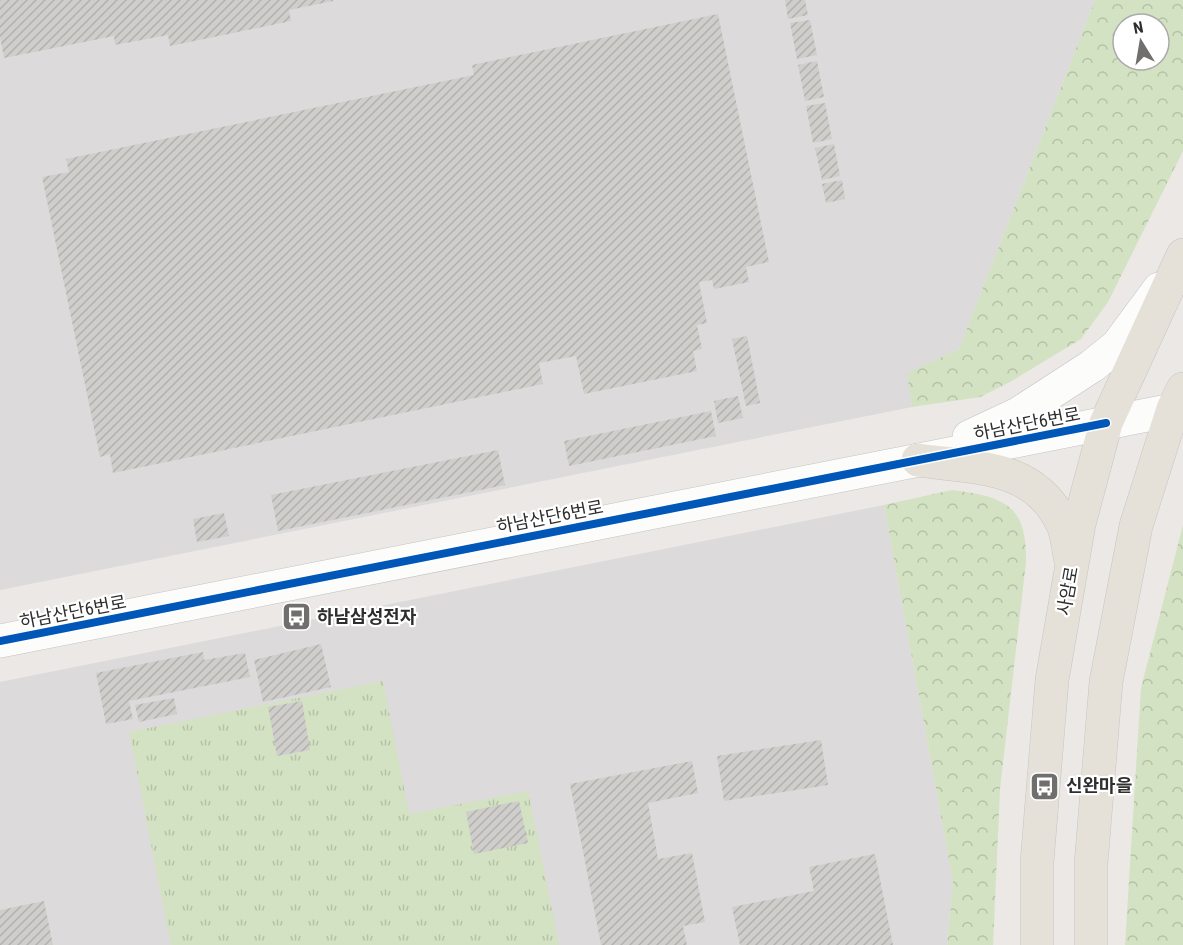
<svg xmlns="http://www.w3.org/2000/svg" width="1183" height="945" font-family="'Roboto Condensed','Noto Sans KR',sans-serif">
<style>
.industrial{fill:#dcdadb}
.grass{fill:url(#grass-tufts)}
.forest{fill:url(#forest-crowns);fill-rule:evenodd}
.building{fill:url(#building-hatch)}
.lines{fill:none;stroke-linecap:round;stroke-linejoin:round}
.secondary-casing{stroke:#c4c3c3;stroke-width:34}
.primary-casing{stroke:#c6c5c4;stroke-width:34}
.secondary{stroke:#fcfcfb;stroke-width:33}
.primary{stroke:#e6e1d8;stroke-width:33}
.cycleway-casing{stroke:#fff;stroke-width:11}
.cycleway{stroke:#0057b8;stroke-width:8}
.labels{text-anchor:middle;stroke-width:4.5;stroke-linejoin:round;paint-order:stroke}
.street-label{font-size:18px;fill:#2e2e2e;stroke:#fff}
.poi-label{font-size:18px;font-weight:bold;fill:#2e2e2e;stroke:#fff;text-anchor:start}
</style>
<defs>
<pattern id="grass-tufts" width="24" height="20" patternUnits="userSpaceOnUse" patternTransform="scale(1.5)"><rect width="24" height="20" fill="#d2e2c2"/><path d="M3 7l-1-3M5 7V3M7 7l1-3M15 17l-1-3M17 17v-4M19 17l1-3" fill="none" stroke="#b5c2a7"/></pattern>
<pattern id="forest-crowns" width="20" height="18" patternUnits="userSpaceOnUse" patternTransform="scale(1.5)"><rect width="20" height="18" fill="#d2e2c2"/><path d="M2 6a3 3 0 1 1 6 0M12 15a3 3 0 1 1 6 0" fill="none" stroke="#b5c2a7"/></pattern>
<pattern id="building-hatch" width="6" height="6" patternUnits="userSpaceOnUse" patternTransform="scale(1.5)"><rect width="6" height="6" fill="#d0cecb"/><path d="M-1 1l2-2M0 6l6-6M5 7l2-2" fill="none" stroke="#b3b1af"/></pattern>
</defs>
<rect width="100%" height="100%" fill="#ebe8e5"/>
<path class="industrial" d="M0 0H1095L959 349 908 373 912 407 0 590Z
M884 505 953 882 947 945H0V682Z"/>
<path class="grass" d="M383 681 409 814 528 791 559 945H171L129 732Z"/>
<path class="forest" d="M1095 0H1183V151L1108 302 1081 339 1010 382 980 397 912 407 907 373 959 349ZM1123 24H1159V60H1123Z
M952 490C1004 497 1027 504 1026 562L1000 789 993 945H947L953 882 884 505Z
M1183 525V945H1125L1141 688Z"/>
<path class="building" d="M0 0H333V1L289 10 291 21 170 46 168 35 115 45 114 36 4 58 0 37Z
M785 0H805L808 15 788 19Z
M718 14 769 262 746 267 749 282 714 289 712 280 699 282 707 323 697 325 702 349 693 351 697 371 584 394 576 356 539 363 543 384 113 473 110 454 100 457 42 177 69 172 66 159 474 75 472 65Z
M810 20 817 55 797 59 790 23Z
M817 61 824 97 805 101 798 65Z
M825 103 832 139 813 143 806 106Z
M834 144 840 176 822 180 815 148Z
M842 180 845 199 826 203 822 184Z
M747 336 760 403 746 406 732 339Z
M738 396 743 418 718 423 714 401Z
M711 411 716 436 569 466 564 441Z
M498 450 505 485 278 531 271 495Z
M224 513 229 536 197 542 193 519Z
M321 644 331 687 263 702 254 660Z
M203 652 204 660 245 653 250 677 129 701 133 719 106 724 96 673Z
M174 698 177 714 139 722 135 705Z
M302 701 310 750 277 756 268 707Z
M821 740 828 785 724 801 717 756Z
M692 761 698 793 648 803 658 859 692 853 705 922 683 926 687 945H601L570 784Z
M519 801 528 843 474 854 466 812Z
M875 854 893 945H740L732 907 814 891 809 867Z
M44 901 53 945H0V910Z"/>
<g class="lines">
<defs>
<path id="secondary" d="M969 437 1018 414 1092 366 1117 346 1159 289
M0 641 1183 408"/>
<path id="primary" d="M918 460C973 468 1033 464 1061 521 1067 531 1068 546 1070 557
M1037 945V862L1052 680 1079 524 1106 423 1183 255
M1091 945V864L1106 682 1136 526 1173 409 1183 389"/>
</defs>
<use href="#secondary" class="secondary-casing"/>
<use href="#primary" class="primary-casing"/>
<use href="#secondary" class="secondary"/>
<use href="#primary" class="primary"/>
<defs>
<path id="cycleway" d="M0 641 1106 423"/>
</defs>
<use href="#cycleway" class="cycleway-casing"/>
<use href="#cycleway" class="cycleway"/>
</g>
<defs>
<symbol id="bus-square" viewBox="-11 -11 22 22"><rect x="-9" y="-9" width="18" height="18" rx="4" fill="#706f6e" stroke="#fff"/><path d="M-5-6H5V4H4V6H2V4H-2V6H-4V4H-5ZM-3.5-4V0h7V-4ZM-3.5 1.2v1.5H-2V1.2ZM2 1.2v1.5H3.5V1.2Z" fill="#fff"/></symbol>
</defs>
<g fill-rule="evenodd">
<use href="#bus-square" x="280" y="600" width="33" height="33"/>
<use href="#bus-square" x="1028" y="770" width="33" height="33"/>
</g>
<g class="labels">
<g class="street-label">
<text transform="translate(1027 424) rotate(-11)" y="6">하남산단6번로</text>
<text transform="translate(550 517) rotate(-11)" y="6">하남산단6번로</text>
<text transform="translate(1068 591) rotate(-80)" y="6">사암로</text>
<text transform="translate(73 612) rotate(-11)" y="6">하남산단6번로</text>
</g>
<g class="poi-label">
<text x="317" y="623">하남삼성전자</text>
<text x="1066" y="792">신완마을</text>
</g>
</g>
<g transform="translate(1141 42) rotate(349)"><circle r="28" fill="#ffffff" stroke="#ababab" stroke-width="1.5"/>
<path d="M0-4.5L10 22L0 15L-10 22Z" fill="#706f6e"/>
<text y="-9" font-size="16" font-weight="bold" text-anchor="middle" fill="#2e2e2e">N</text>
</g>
</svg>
